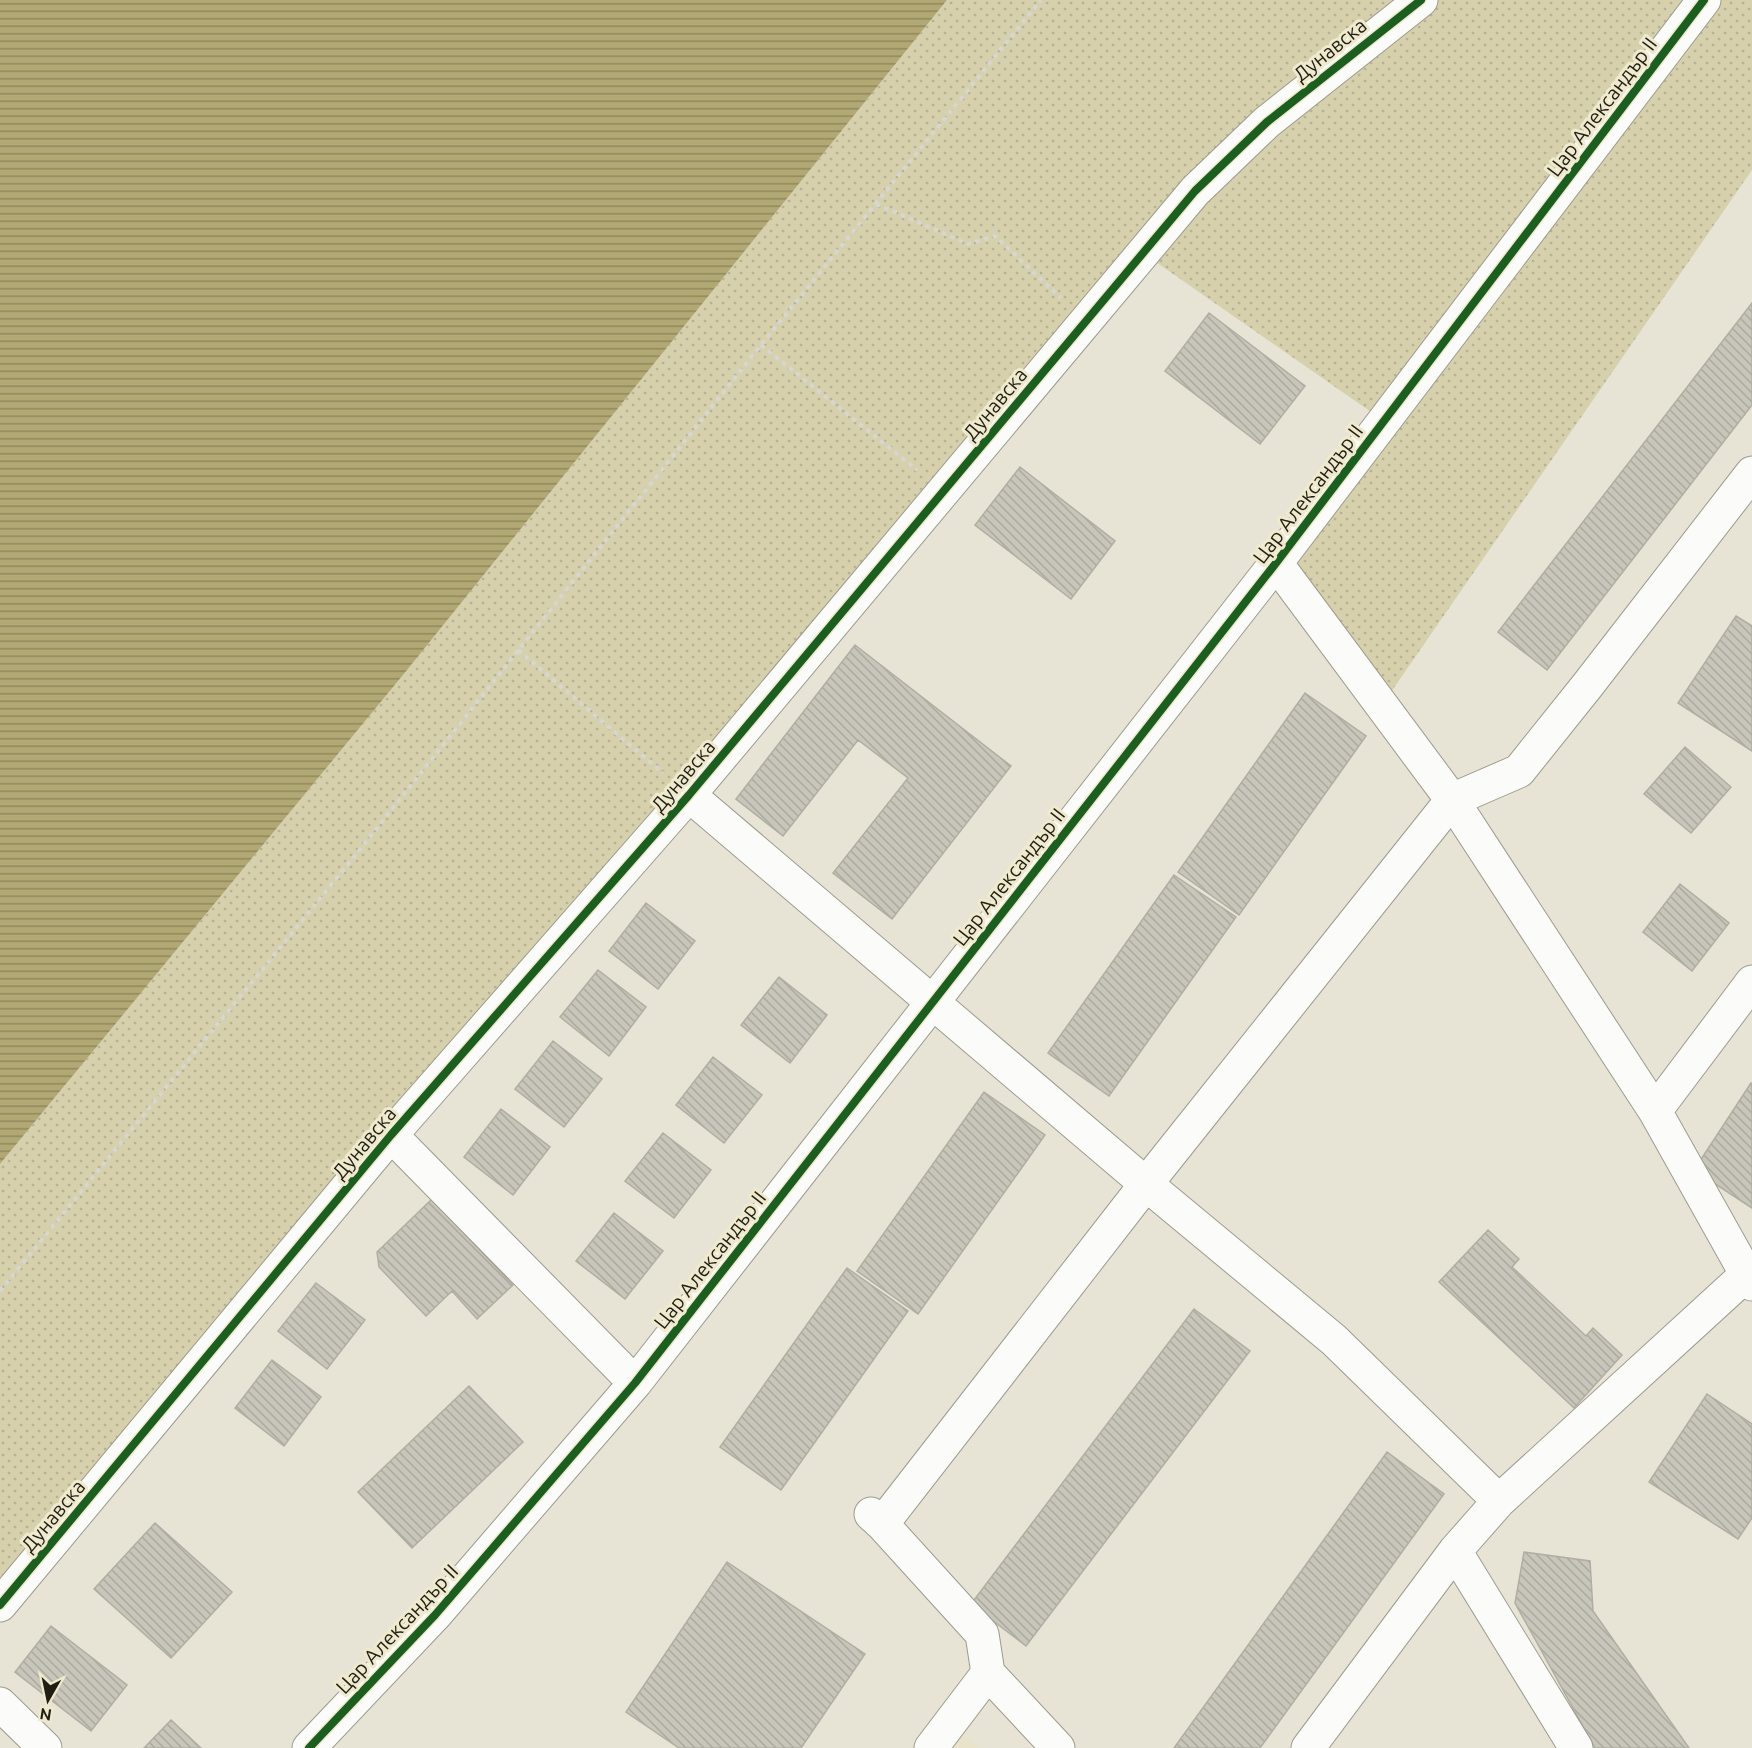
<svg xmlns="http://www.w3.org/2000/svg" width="1752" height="1748" font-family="Ubuntu,sans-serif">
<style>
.built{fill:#e8e3c9}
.park{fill:url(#park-dots)}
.water{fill:url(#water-rules)}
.building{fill:url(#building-back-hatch);stroke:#b0aea2;stroke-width:1.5}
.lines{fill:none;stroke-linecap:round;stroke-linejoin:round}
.minor-casing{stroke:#9d9b8f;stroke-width:35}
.path{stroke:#d7d6d1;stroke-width:4;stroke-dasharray:4.5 4.5;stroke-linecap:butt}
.minor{stroke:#fbfbf9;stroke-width:33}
.cycleway-casing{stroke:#efeacd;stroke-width:11}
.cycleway{stroke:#1b5e20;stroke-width:8}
.labels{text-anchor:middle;stroke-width:6;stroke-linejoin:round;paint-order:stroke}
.street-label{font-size:20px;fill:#201e14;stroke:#efeacd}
</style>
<defs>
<pattern id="park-dots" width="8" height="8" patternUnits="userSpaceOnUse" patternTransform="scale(1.5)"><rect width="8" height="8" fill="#d6d0ac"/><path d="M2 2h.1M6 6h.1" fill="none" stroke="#b7b293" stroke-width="1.8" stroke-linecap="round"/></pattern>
<pattern id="water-rules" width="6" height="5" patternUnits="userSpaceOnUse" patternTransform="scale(1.5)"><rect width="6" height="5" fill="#b2a874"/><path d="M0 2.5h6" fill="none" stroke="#90885e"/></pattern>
<pattern id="building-back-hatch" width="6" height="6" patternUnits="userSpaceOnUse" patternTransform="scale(1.5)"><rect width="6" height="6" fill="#c8c6ba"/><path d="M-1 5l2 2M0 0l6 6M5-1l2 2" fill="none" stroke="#acaa9f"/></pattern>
</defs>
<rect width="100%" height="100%" fill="#e7e4d5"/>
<path class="built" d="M950 1724 978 1748H932Z"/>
<path class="park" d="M947 0H1752V170L1382 705 1276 563 1384 421 1143 253 0 1605V1164L403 675Z"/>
<path class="water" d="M0 0H947L403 675 0 1164Z"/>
<path class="building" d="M1752 303V405L1547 670 1498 632Z
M1209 313 1305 386 1260 444 1165 371Z
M1020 467 1115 541 1071 599 975 525Z
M1736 616 1752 626V751L1678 703Z
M855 645 1011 766 892 919 833 873 908 778 858 740 783 836 736 799Z
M1305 693 1366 736 1239 915 1178 872Z
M1685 747 1731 787 1691 833 1644 794Z
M1174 875 1236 917 1109 1096 1048 1053Z
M1680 884 1729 923 1692 971 1643 932Z
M646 903 695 941 658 989 609 951Z
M598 970 646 1007 609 1056 560 1017Z
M779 977 827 1015 790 1063 741 1025Z
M553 1041 602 1079 564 1127 515 1089Z
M713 1057 762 1095 724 1143 676 1105Z
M1751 1083 1752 1084V1208L1694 1170Z
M984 1092 1045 1135 918 1314 857 1271Z
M501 1109 550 1147 513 1195 464 1157Z
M663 1133 711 1170 674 1218 625 1181Z
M432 1199 513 1285 477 1319 452 1291 426 1316 379 1267 377 1252Z
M614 1213 663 1251 625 1299 576 1261Z
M1488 1230 1519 1259 1512 1267 1586 1336 1593 1328 1622 1355 1574 1408 1439 1282Z
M847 1268 908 1311 781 1490 720 1447Z
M316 1283 365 1320 327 1369 278 1331Z
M1194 1309 1250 1351 1026 1646 971 1604Z
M272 1360 321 1397 284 1446 235 1408Z
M469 1386 523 1442 412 1548 358 1492Z
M1707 1394 1752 1424V1518L1738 1539 1649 1482Z
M1387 1452 1444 1494 1260 1748H1174Z
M155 1523 232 1592 171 1658 94 1589Z
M1524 1552 1590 1561 1593 1611 1689 1748H1595L1515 1603Z
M727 1562 865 1654 801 1748H679L626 1712Z
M51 1626 127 1685 91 1731 15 1672Z
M171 1720 201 1748H144Z"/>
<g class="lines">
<defs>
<path id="minor" d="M1276 563 1452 800 1655 1111 1752 1284
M689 795 1146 1184 882 1524
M1655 1111 1752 982
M391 1135 635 1383
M1499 1501 1746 1275
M871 1514 882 1524 982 1634 988 1673 1058 1748
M1455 1551 1576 1748
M0 1605 391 1135 689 795 1195 191 1267 122 1421 0
M0 1704 45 1748
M309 1748 435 1615 635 1383 1276 563 1704 0
M931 1748 988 1673
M1308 1748 1455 1551 1499 1501 1334 1340 1146 1184 1452 800 1519 771 1587 686 1752 473"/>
</defs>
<use href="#minor" class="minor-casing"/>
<path class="path" d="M876 204 968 244 995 236 1061 298
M761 345 917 470
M518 650 663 773
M0 1291 358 852 761 345 1041 0"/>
<use href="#minor" class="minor"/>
<defs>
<path id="cycleway" d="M0 1605 391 1135 689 795 1195 191 1267 122 1421 0
M309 1748 435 1615 635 1383 1276 563 1704 0"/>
</defs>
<use href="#cycleway" class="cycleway-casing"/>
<use href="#cycleway" class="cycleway"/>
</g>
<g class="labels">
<g class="street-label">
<text transform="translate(1330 50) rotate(-39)" y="7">Дунавска</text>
<text transform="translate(1602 107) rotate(-53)" y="7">Цар Александър II</text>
<text transform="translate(995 404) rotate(-50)" y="7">Дунавска</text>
<text transform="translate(1308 494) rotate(-53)" y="7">Цар Александър II</text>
<text transform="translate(683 776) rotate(-50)" y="7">Дунавска</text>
<text transform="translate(1009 877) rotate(-52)" y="7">Цар Александър II</text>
<text transform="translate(364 1143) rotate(-50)" y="7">Дунавска</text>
<text transform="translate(710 1260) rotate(-52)" y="7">Цар Александър II</text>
<text transform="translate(53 1516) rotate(-50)" y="7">Дунавска</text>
<text transform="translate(397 1629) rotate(-47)" y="7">Цар Александър II</text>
</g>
</g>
<g transform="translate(48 1700) rotate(189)" stroke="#efeacd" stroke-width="4.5" paint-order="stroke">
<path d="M0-4.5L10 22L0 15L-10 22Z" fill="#201e14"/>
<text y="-9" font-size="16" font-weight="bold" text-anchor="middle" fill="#201e14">N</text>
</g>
</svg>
